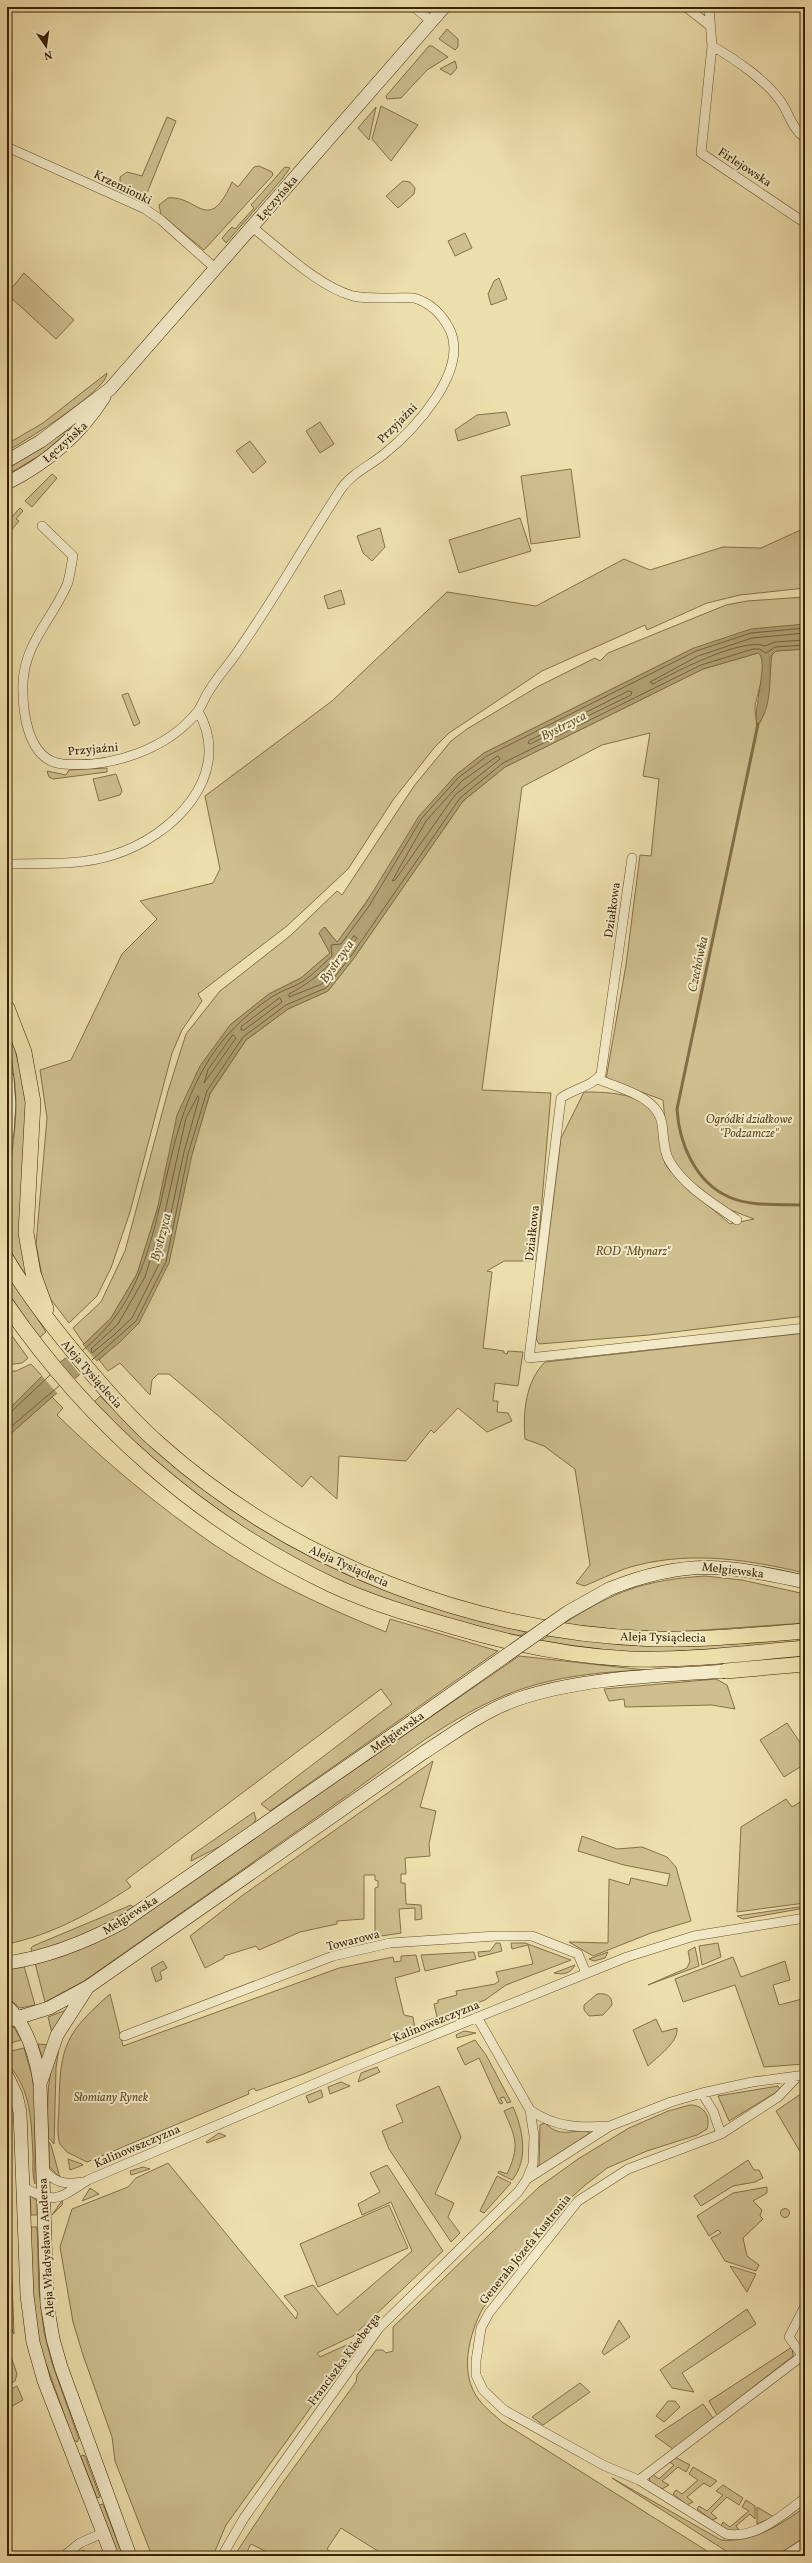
<svg xmlns="http://www.w3.org/2000/svg" width="812" height="2563" font-family="Vollkorn,serif">
<style>
.green{fill:#cfbf8f;stroke:#847048}
.water{fill:#b09f72;stroke:#816d45}
.pier{fill:#eddfac}
.lines{fill:none;stroke-linecap:round;stroke-linejoin:round}
.shore{stroke:#75603a;stroke-width:1}
.stream{stroke:#816d45;stroke-width:3}
.street-casing{stroke:#67512c;stroke-width:10}
.secondary-casing{stroke:#3a2201;stroke-width:14}
.primary-casing{stroke:#3a2201;stroke-width:16}
.street{stroke:#f3eac9;stroke-width:9}
.secondary{stroke:#f3eac9;stroke-width:13}
.primary{stroke:#eddfac;stroke-width:15}
.secondary-bridge-casing{stroke:#3a2201;stroke-width:14;stroke-linecap:butt}
.secondary-bridge{stroke:#f3eac9;stroke-width:13}
.labels{text-anchor:middle;stroke-width:4;stroke-linejoin:round;paint-order:stroke}
.street-label{font-size:12px;fill:#3a2201;stroke:#f3eac9}
.park-label{font-size:12px;font-style:italic;fill:#5f4924;stroke:#f3eac9}
.water-label{font-size:13px;font-style:italic;fill:#634e29;stroke:#f3eac9}
</style>
<rect width="100%" height="100%" fill="#eddfac"/>
<filter id="stains"><feTurbulence type="fractalNoise" baseFrequency=".005" numOctaves="4"/><feColorMatrix values="0 0 0 0 .2 0 0 0 0 .09 0 0 0 0 .02 0 0 0 .5 -.17"/></filter>
<radialGradient id="worn" r=".72"><stop offset=".6" stop-color="#630" stop-opacity="0"/><stop offset="1" stop-color="#630" stop-opacity=".3"/></radialGradient>
<path class="green" d="M447 29 458 39V47L455 50 439 39Z
M429 46H432L448 57 427 70 401 98 387 99 386 96Z
M455 61 457 68 451 75 440 69Z
M381 106 418 125 391 161 372 139Z
M376 107 369 140 358 128Z
M167 117 176 121 145 198 137 201 120 193V177L127 172 142 176Z
M259 166 272 172 273 175 204 250 161 215 159 205 168 198C198 195 208 236 232 182L238 187 254 167Z
M285 167 290 168 282 179 226 243 222 238 232 227 235 229 254 208 251 205Z
M403 181 410 182 415 188 414 194 398 208 386 196Z
M465 233 472 248 455 256 448 241Z
M24 273 74 320 56 339 7 294Z
M499 278 507 299 491 305 488 294 494 281Z
M107 373C107 391 25 441 7 451V444L43 423Z
M506 412 510 425 458 441 455 430 477 415Z
M320 422 334 444 320 453 306 431Z
M76 425 42 454 7 475V469Z
M250 441 266 462 253 473 236 451Z
M571 469 580 537 531 544 521 476Z
M52 474 57 478 32 507 25 501Z
M20 508 23 511 16 519 19 521 7 535V517L10 519Z
M520 518 531 551 459 573 449 540Z
M380 528 385 547 372 561 363 553 357 536Z
M805 528V588L740 595 707 603 647 630 645 625 542 671 449 733 434 748 393 800 348 869 287 926 198 994 202 1001 182 1030 172 1053 130 1212 111 1268 97 1296 69 1323 45 1292 36 1244 47 1118 40 1070 71 1060 122 954 157 919 140 901 213 883 220 869 205 796 332 701 447 592 536 606 624 559 650 570 723 547 761 548Z
M341 590 345 604 328 609 324 596Z
M805 597V624L694 648 484 753 456 775 337 943 325 927 319 933 330 953 301 978 269 994 230 1025 157 1210 137 1274 111 1318 84 1344 73 1328 101 1302 125 1251 168 1091 186 1034 220 991 290 936 337 891 342 895 414 786 451 741 467 729 537 687 595 658 600 661 608 653 726 605 747 601Z
M805 649V1316L649 1335 539 1344 536 1339 561 1138 584 1092C609 1092 653 1093 659 1124 661 1137 660 1151 665 1163 673 1180 715 1210 730 1224L754 1219 720 1206 697 1189 676 1166 668 1151 663 1100 606 1079 626 965 640 855 651 856 659 779 643 776 650 733 602 745 522 787 482 1090 551 1093 537 1261H504L487 1271 492 1272 483 1348 504 1351V1353L507 1354 508 1351 523 1352 518 1386 495 1383 493 1401H498L497 1412 508 1413 512 1421 487 1432 458 1408 434 1433 431 1430 406 1461 339 1456 337 1499 311 1476 302 1487 169 1374H158L152 1380 150 1395 120 1363 108 1371 99 1360 139 1323 210 1094 246 1040 288 1009 328 991 354 958 463 801 505 767 703 669 758 653C771 660 756 695 755 707 755 713 757 720 757 726L761 721 768 697 772 654 776 651Z
M128 693 140 723 134 726 122 695Z
M107 768V772L53 779 49 777 47 771 66 775 69 770Z
M116 774 122 791 120 795 99 801 93 779Z
M7 1017 25 1090 27 1115 21 1237 23 1257 27 1277C21 1267 9 1252 7 1240 1 1194 16 1149 16 1104 16 1074 7 1046 7 1017Z
M7 1271 46 1332 39 1338 7 1291Z
M7 1329 28 1358 22 1363 7 1365Z
M805 1333V1573C749 1560 695 1551 638 1565 620 1569 602 1579 584 1586L576 1583 590 1565 575 1469 544 1446 525 1439C523 1413 525 1382 545 1362Z
M31 1364 42 1376 7 1411V1371H16Z
M100 1396C172 1468 251 1530 344 1573 401 1600 465 1617 526 1632L516 1639C458 1624 394 1607 340 1582 247 1538 165 1476 94 1402Z
M52 1397 63 1408 57 1415C105 1462 158 1506 213 1544 266 1580 326 1608 386 1632L390 1619 498 1651 270 1811 261 1804 392 1704 381 1689 126 1880 131 1887C93 1912 52 1935 7 1944V1437Z
M705 1576 742 1580 805 1594V1623L675 1632 621 1630 563 1624C615 1591 644 1580 705 1576Z
M551 1634 686 1646 753 1643 805 1638V1643L649 1653 603 1651 539 1642Z
M519 1656 645 1670C601 1672 557 1676 516 1691 452 1714 396 1761 341 1800 256 1860 170 1921 84 1981L45 2002 35 1963C81 1950 106 1939 147 1913Z
M716 1679 727 1685 735 1709 712 1705 625 1707 624 1699 609 1701 604 1689Z
M787 1723 805 1750V1764L784 1777 760 1740Z
M433 1761 420 1807 436 1811 429 1844 430 1856 405 1858 406 1874H401V1883H405L406 1904 421 1905 422 1919 415 1920V1908L399 1909 401 1933 375 1937V1888L378 1887V1881L375 1880V1875H364V1919L337 1921V1924L300 1932 259 1950 256 1946 224 1956V1958L205 1968 190 1936 243 1895Z
M786 1799 792 1807 805 1799V1903L737 1912 741 1827Z
M254 1812 256 1819 253 1824 223 1845 191 1861 192 1855Z
M582 1836 617 1849 642 1847 667 1857 676 1867 691 1921 651 1933 593 1956 569 1942 608 1943 609 1879 629 1885 631 1878 667 1886 670 1874 624 1865 578 1851Z
M131 1905 133 1907C103 1929 68 1943 32 1952L31 1948 33 1946Z
M805 1906V1908L743 1919 737 1916Z
M496 1943H500L502 1951 479 1957 478 1952 490 1951Z
M511 1943H525L571 1960 506 1985 485 2000 428 2023 424 2022 437 2017 434 2004 438 2003V2000L457 1995 456 1991 495 1984 499 1981 496 1972 533 1964 528 1945 512 1949Z
M718 1943 721 1957 702 1965 699 1946Z
M695 1947 699 1966 648 1985 687 1968 690 1961 688 1951Z
M474 1952 476 1959 425 1971 421 1955Z
M608 1952 605 1958 594 1961 589 1959Z
M416 1955 420 1971 395 1978 404 2015 413 2017 415 2029 301 2075 256 2091 254 2088 248 2091 249 2094 87 2162 67 2152 60 2144C56 2133 59 2117 59 2105 60 2045 66 2033 110 1994L123 2046 339 1968 393 1957 394 1962 401 1961V1956Z
M733 1957 741 1977 785 1961 790 1980 773 1985 779 2005 802 1999 805 2008V2064L764 2067 735 1985 683 2002 675 1979Z
M163 1961 167 1968 160 1972 162 1979 156 1982 151 1968Z
M575 1965C571 1974 562 1975 554 1973Z
M24 1966 35 2005 20 2008 7 1997V1969Z
M597 1994C606 1993 612 1995 612 2005L603 2015 589 2016 584 2010V2005Z
M66 2010 52 2033 48 2017Z
M656 2019 662 2032 677 2028C679 2042 657 2057 648 2066L633 2030Z
M14 2027 21 2040 7 2044V2028Z
M464 2031 476 2033 457 2038 456 2035Z
M475 2040 486 2055 511 2102 507 2103 504 2097 500 2098 503 2103 500 2104 479 2058 465 2065 457 2048Z
M38 2044 48 2045 43 2060Z
M24 2048 32 2076 35 2098V2184C32 2175 33 2165 33 2156 31 2121 32 2090 7 2063V2052Z
M59 2048 56 2068 54 2144 48 2137C48 2107 45 2076 59 2048Z
M377 2067 380 2072 358 2082 361 2073Z
M341 2082 350 2086 330 2094 328 2087Z
M439 2086 461 2137 435 2194 454 2203 448 2217 460 2233 451 2242 389 2149 382 2131 403 2122 396 2105Z
M778 2086 780 2090 729 2121 718 2096Z
M321 2090 323 2097 309 2103 306 2096Z
M805 2091V2160L776 2111Z
M690 2105C704 2105 711 2117 707 2129L697 2135 647 2151 607 2168 584 2186 563 2205 483 2308C469 2334 458 2375 480 2401 486 2409 495 2415 502 2422L715 2556H386L341 2528 327 2549 336 2556H275L251 2544 245 2556H234L279 2488 356 2382 357 2375 376 2350H383L386 2353 393 2351V2327L539 2187 578 2159 629 2128 668 2111Z
M513 2107C523 2129 529 2160 512 2180L498 2173 499 2171 507 2174C520 2146 516 2138 504 2111Z
M545 2123C562 2141 578 2126 590 2133L539 2166 540 2125Z
M219 2133 226 2136 207 2143 206 2142Z
M49 2142 51 2145 60 2178 49 2166Z
M68 2159 82 2164 83 2165 70 2170Z
M748 2160 754 2170H759L763 2178 755 2182 733 2186 701 2206 694 2196Z
M168 2163 296 2319 298 2313 284 2296 313 2285 337 2315 412 2251 391 2202 362 2215 358 2204 380 2192 370 2173 387 2165 443 2251 353 2336 317 2353 320 2357 353 2342 345 2360 226 2525 213 2556H152L115 2461 112 2437 83 2355 73 2322 60 2247 72 2209 128 2187 136 2178Z
M143 2167 150 2169 131 2175 130 2171Z
M497 2176 511 2183 484 2213 480 2211Z
M767 2187V2193L753 2201 762 2210 760 2216 763 2219 743 2238 747 2256 759 2265 756 2271 725 2261 711 2238 721 2233 718 2230 709 2236 697 2216 733 2193Z
M90 2188 99 2194 82 2201Z
M30 2195 37 2201V2215H31Z
M63 2199 62 2205 52 2215Z
M389 2205 408 2248 318 2287 300 2244Z
M780.5 2213a4.5 4.5 0 1 1 9 0a4.5 4.5 0 1 1-9 0Z
M8 2226 10 2227 14 2334 7 2318Z
M30 2227H37L39 2290 44 2332 52 2363 79 2439 77 2442 73 2439 39 2344 34 2311Z
M730 2266 756 2274 747 2292Z
M747 2309 756 2324 682 2373 694 2392 672 2388 660 2370Z
M619 2320 630 2337 604 2355 602 2352Z
M7 2345 17 2374 15 2381 7 2385Z
M792 2347 793 2356 717 2415 709 2401Z
M580 2383 590 2392 543 2425 532 2417Z
M17 2386 23 2400 7 2409V2391Z
M668 2401H675L680 2407 664 2422 656 2416Z
M703 2404 713 2418 673 2449 655 2436Z
M82 2455 85 2456 100 2497 97 2498 81 2457Z
M673 2456 690 2465 686 2472 678 2467 662 2481 669 2485 662 2489 650 2482 649 2478 652 2474 659 2479 674 2465 668 2461Z
M693 2467 717 2481 710 2487 704 2483 687 2497 693 2502 687 2505 673 2494 676 2490 682 2494 698 2480 689 2474Z
M612 2478 721 2540C753 2543 780 2525 805 2507V2537L776 2556H734Z
M723 2485 743 2498 739 2505 727 2497 711 2513 717 2518 712 2520 697 2509 699 2506 707 2511 723 2495 716 2491Z
M746 2500 755 2506V2519L750 2514 736 2526 739 2530 730 2531 721 2526 723 2522 730 2527 749 2511 742 2507Z
M103 2504 123 2556H119L99 2505Z
M757 2507 774 2517 757 2524Z
M84 2550 89 2556H72Z"/>
<path class="water" d="M805 624V649L776 651 770 657C770 678 772 708 757 726 752 710 770 660 758 653L703 669 505 767 463 801 354 958 328 991 288 1009 246 1040 210 1093 192 1155 169 1263 139 1323 120 1342 52 1397 7 1437V1411L42 1376 84 1344 111 1318 137 1274 157 1210 177 1115 200 1066 230 1025 269 994 301 978 330 953 319 933 324 927 337 942 366 903 419 816 456 775 484 753 694 648 751 629Z"/>
<path class="pier" d="M81 1343 98 1363 81 1376 65 1356Z
M59 1361 76 1380 58 1394 41 1375Z"/>
<g class="lines">
<path class="shore" d="M805 633 752 638 698 656 650 682 653 684C675 672 742 637 765 646L775 642 805 640
M629 691 632 692 631 695 530 744 528 743 529 741Z
M498 756 500 759 455 795 395 880 392 881 426 821 462 781Z
M354 936 357 938 322 984 289 997V994C317 980 336 959 354 936Z
M280 998 282 1002 244 1030H241V1027Z
M233 1035 236 1038 204 1083 208 1070Z
M198 1096 199 1098 184 1152 161 1260 132 1318 114 1335 92 1353 91 1349 118 1324 145 1277 165 1212 186 1118Z
M83 1350C173 1279 151 1159 204 1068 220 1039 243 1017 270 998 280 991 292 988 302 982 313 975 323 964 332 956L331 945 341 944 369 906 422 818 458 778 487 756 696 651 751 633 805 628
M92 1360 136 1321 166 1262 188 1154 207 1091 243 1037 286 1005 326 988 351 956 460 798 503 763 701 665 753 649H759L766 653 775 647 805 645
M7 1413 11 1412 50 1375
M7 1430 59 1386"/>
<path class="stream" d="M758 724 677 1109C679 1143 695 1182 729 1197 751 1207 781 1204 805 1205"/>
<defs>
<path id="street" d="M414 7 431 21
M686 7 709 25
M709 7 712 46 701 153 805 223
M712 46C735 59 769 82 783 105 790 117 793 129 805 138
M7 147 145 209 161 220 216 269
M42 526 73 556C71 566 70 579 66 587 51 620 25 644 23 682 22 710 27 761 63 764 111 768 167 750 198 711 202 705 205 697 209 691 216 679 225 669 233 658 272 604 304 545 341 489 351 474 369 466 383 455 413 431 469 372 450 330 442 314 431 303 414 298 394 297 372 300 353 296 319 287 280 249 252 227
M632 858 601 1074C593 1086 573 1089 561 1098L529 1358 805 1328
M7 864C43 863 79 866 113 855 172 837 235 775 198 711
M598 1079C620 1089 658 1096 662 1124 664 1137 663 1151 670 1162 685 1187 714 1204 737 1220
M124 2036 333 1956 390 1943 496 1936H532L578 1954 586 1973
M702 2093 713 2111 721 2134 628 2169 578 2201 489 2313 481 2328 476 2361V2375L483 2390 504 2410 605 2466 639 2480 726 2534C755 2540 784 2514 805 2498
M530 2110C556 2128 581 2128 610 2126
M721 2134 778 2097 798 2076
M43 2168C53 2183 66 2185 83 2182
M527 2179 610 2126 671 2102 702 2093 752 2082 805 2075
M23 2187C55 2205 58 2199 88 2180L347 2070 627 1957 694 1936 805 1918
M805 2306 789 2337 805 2360
M639 2480 802 2356
M64 2556 80 2543 103 2533
M222 2556 244 2518 379 2328 518 2192 527 2179 533 2164 534 2136 530 2110 477 2017
M785 2556 805 2543"/>
<path id="secondary" d="M7 461 41 441 110 389 444 7
M7 483C47 463 80 435 104 397
M7 1077 9 1104 7 1134
M609 1589C686 1558 727 1565 805 1582
M7 1963C49 1957 86 1942 123 1922L427 1711
M7 2006C27 2026 36 2056 40 2083L47 2304 53 2339 61 2367 130 2556
M7 2021 49 2008 88 1987 423 1753C454 1733 484 1711 518 1699 583 1677 658 1676 726 1671
M7 2076 16 2095 20 2112 27 2295 33 2342 44 2381 112 2556
M41 2081 57 2035 86 1990"/>
<path id="primary" d="M7 1008 24 1052 33 1102 26 1233 33 1273 46 1309
M7 1260C30 1299 58 1334 88 1369 110 1395 133 1421 159 1444 294 1564 474 1633 655 1639 705 1640 755 1635 805 1631
M7 1305C89 1424 201 1523 332 1585 371 1603 412 1615 454 1627 511 1644 570 1656 630 1659 688 1661 747 1653 805 1648
M726 1671 805 1664"/>
</defs>
<use href="#street" class="street-casing"/>
<use href="#secondary" class="secondary-casing"/>
<use href="#primary" class="primary-casing"/>
<use href="#street" class="street"/>
<use href="#secondary" class="secondary"/>
<use href="#primary" class="primary"/>
<defs>
<path id="secondary-bridge" d="M427 1711 568 1612 609 1589"/>
</defs>
<use href="#secondary-bridge" class="secondary-bridge-casing"/>
<use href="#secondary-bridge" class="secondary-bridge"/>
</g>
<g class="labels">
<g class="street-label">
<text transform="translate(745 167) rotate(33)" y="4">Firlejowska</text>
<text transform="translate(123 187) rotate(26)" y="4">Krzemionki</text>
<text transform="translate(277 198) rotate(-49)" y="4">Łęczyńska</text>
<text transform="translate(397 423) rotate(-45)" y="4">Przyjaźni</text>
<text transform="translate(65 442) rotate(-42)" y="4">Łęczyńska</text>
<text transform="translate(93 749) rotate(-5)" y="4">Przyjaźni</text>
<text transform="translate(612 910) rotate(-82)" y="4">Działkowa</text>
<text transform="translate(532 1233) rotate(-84)" y="4">Działkowa</text>
<text transform="translate(92 1374) rotate(49)" y="4">Aleja Tysiąclecia</text>
<text transform="translate(349 1566) rotate(24)" y="4">Aleja Tysiąclecia</text>
<text transform="translate(733 1570) rotate(7)" y="4">Mełgiewska</text>
<text transform="translate(663 1637) rotate(1)" y="4">Aleja Tysiąclecia</text>
<text transform="translate(397 1732) rotate(-35)" y="4">Mełgiewska</text>
<text transform="translate(130 1915) rotate(-32)" y="4">Mełgiewska</text>
<text transform="translate(353 1940) rotate(-14)" y="4">Towarowa</text>
<text transform="translate(436 2021) rotate(-22)" y="4">Kalinowszczyzna</text>
<text transform="translate(137 2146) rotate(-23)" y="4">Kalinowszczyzna</text>
<text transform="translate(46 2248) rotate(-93)" y="4">Aleja Władysława Andersa</text>
<text transform="translate(525 2249) rotate(-51)" y="4">Generała Józefa Kustronia</text>
<text transform="translate(344 2359) rotate(-53)" y="4">Franciszka Kleeberga</text>
</g>
<g class="park-label">
<text x="749" y="1123">Ogródki działkowe<tspan x="749" dy="14">"Podzamcze"</tspan></text>
<text x="633" y="1255">ROD "Młynarz"</text>
<text x="111" y="2101">Słomiany Rynek</text>
</g>
<g class="water-label">
<text transform="translate(563 725) rotate(-27)" y="5">Bystrzyca</text>
<text transform="translate(336 961) rotate(-55)" y="5">Bystrzyca</text>
<text transform="translate(697 964) rotate(-78)" y="5">Czechówka</text>
<text transform="translate(160 1237) rotate(-75)" y="5">Bystrzyca</text>
</g>
</g>
<rect width="812" height="2563" fill="none" stroke="#eddfac" stroke-width="24"/>
<rect x="8" y="8" width="796" height="2547" fill="none" stroke="#3a2201" stroke-width="2"/>
<rect x="12" y="12" width="788" height="2539" fill="none" stroke="#3a2201"/>
<g transform="translate(46 46) rotate(167)" stroke="#f3eac9" stroke-width="3" paint-order="stroke">
<path d="M0-3L7 15L0 10L-7 15Z" fill="#3a2201"/>
<text y="-6" font-size="11" font-weight="bold" text-anchor="middle" fill="#3a2201">N</text>
</g>
<rect width="100%" height="100%" filter="url(#stains)"/>
<rect width="100%" height="100%" fill="url(#worn)"/>
</svg>
